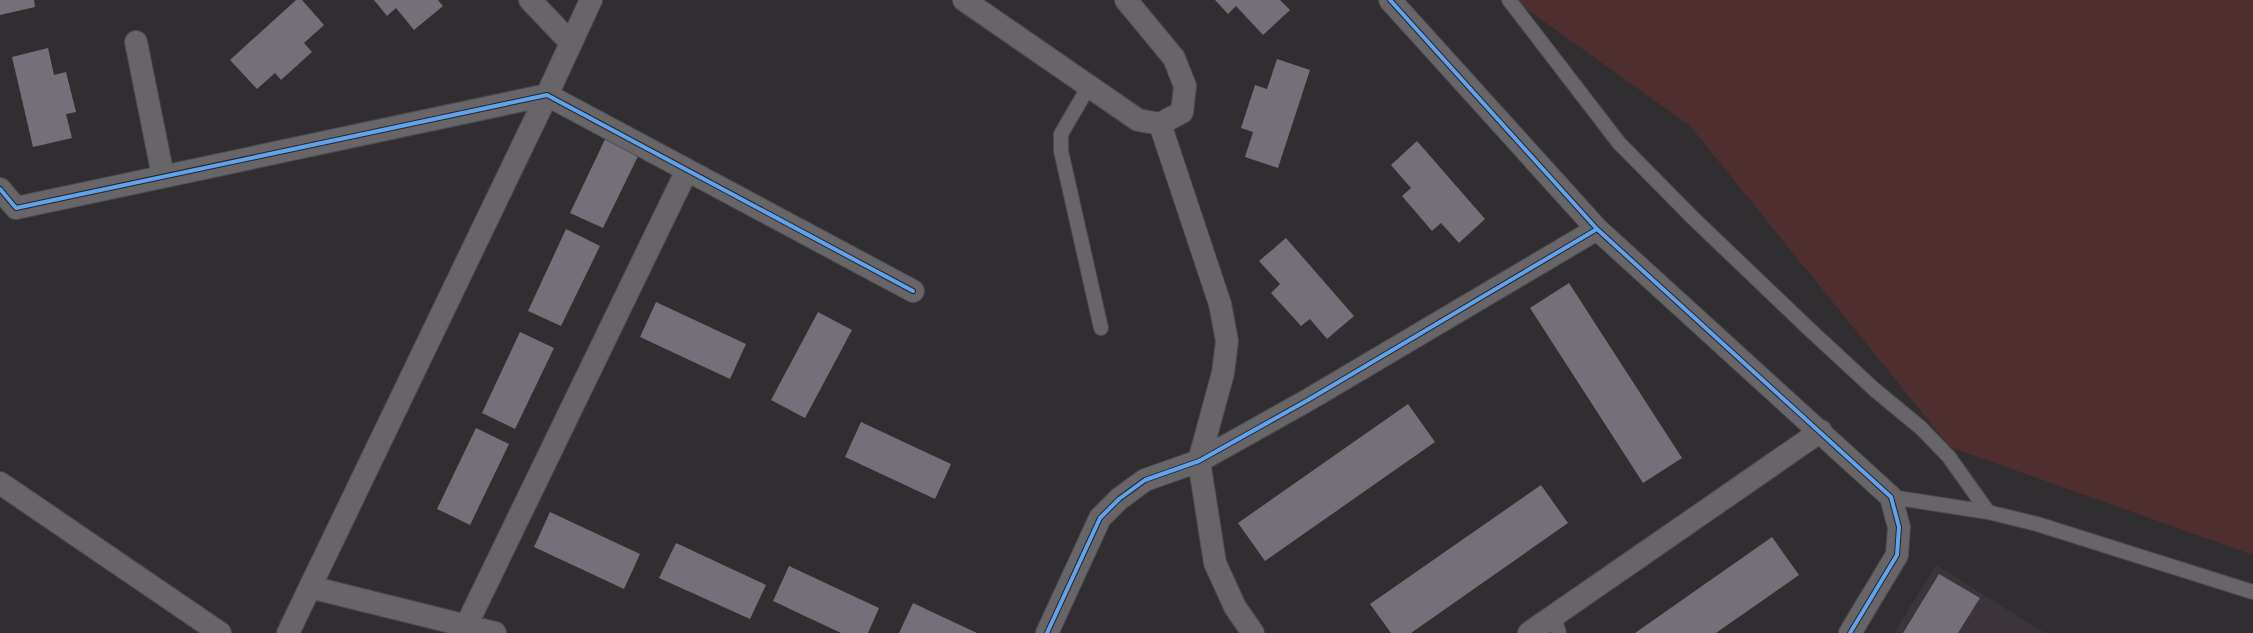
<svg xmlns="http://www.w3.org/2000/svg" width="2253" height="633" font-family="'Space Grotesk',sans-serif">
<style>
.built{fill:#3c343b}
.green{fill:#4e2e2e}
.building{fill:#747079}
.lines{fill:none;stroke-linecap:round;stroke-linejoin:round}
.lane-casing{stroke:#4c4a4c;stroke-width:16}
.street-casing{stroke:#4c4a4c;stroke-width:24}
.secondary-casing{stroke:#4c4a4c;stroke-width:24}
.lane{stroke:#676567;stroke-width:14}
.street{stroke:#676567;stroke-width:22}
.secondary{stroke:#676567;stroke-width:22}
.cycleway-casing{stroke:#272327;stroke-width:6}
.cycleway{stroke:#60a3ed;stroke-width:4}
</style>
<rect width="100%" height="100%" fill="#302e30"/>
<path class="built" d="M1936 565 2045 633H1894Z"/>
<path class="green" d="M1514 0H2253V555L1950 447 1690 126Z"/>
<path class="building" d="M0 0H34L35 7 0 15Z
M296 0H302L324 25 304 43 312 52 281 80 275 73 257 89 230 60Z
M374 0H438L443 6 414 30 396 8 387 16Z
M1215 0H1280L1290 10 1263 35 1236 6 1228 14Z
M48 48 54 75 66 72 76 112 66 114 72 138 33 147 12 57Z
M1277 59 1310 70 1278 168 1245 157 1253 132 1241 128 1255 85 1267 89Z
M609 131 642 148 603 228 570 213Z
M1417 141 1485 219 1459 243 1441 223 1432 231 1402 196 1411 188 1391 165Z
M566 229 600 246 561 326 528 311Z
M1286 238 1354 316 1327 339 1310 319 1301 326 1271 293 1280 284 1259 261Z
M1569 283 1682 458 1643 483 1530 308Z
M656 302 746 344 730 379 640 337Z
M818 312 852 330 805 418 771 400Z
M520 332 554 348 515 429 482 413Z
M1408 404 1435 442 1265 561 1238 523Z
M861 422 951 464 935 499 845 457Z
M476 428 509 444 470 525 437 509Z
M1541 485 1568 523 1411 633H1391L1370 604Z
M550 512 640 554 624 589 534 547Z
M1772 537 1799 575 1716 633H1635Z
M676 543 766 585 750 619 659 578Z
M789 566 879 608 868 633H841L773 601Z
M1939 574 1980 598 1958 633H1903Z
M913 603 977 633H899Z"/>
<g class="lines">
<defs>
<path id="lane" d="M1509 0 1619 143 1693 218 1808 328 1875 390 1921 428 1949 457 1988 512
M1089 86 1061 134V151L1101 328
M1891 497 1988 512 2037 524 2253 592
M1554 617 1559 633"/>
<path id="street" d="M530 0 571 43
M964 0 1138 120 1160 124 1182 112 1185 86 1174 58 1126 0
M1390 0 1597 229 1891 497 1899 527 1897 555 1850 633
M136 42 163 176
M1160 124 1220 304 1227 341 1223 373 1199 461 1215 563 1235 607 1253 633
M0 189 16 208 547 95 913 291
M310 587 495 633
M466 626 687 170
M288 633 547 95 591 0
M1047 633 1100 518 1119 499 1145 480 1199 461 1308 400 1597 229
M1529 633 1821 431"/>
<path id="secondary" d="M0 483 220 633"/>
</defs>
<use href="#lane" class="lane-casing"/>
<use href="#street" class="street-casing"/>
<use href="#secondary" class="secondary-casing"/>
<use href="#lane" class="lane"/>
<use href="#street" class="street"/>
<use href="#secondary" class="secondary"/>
<defs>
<path id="cycleway" d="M1390 0 1597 229 1891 497 1899 527 1897 555 1850 633
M0 189 16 208 547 95 913 291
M1047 633 1100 518 1119 499 1145 480 1199 461 1308 400 1597 229"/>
</defs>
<use href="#cycleway" class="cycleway-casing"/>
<use href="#cycleway" class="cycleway"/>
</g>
</svg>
